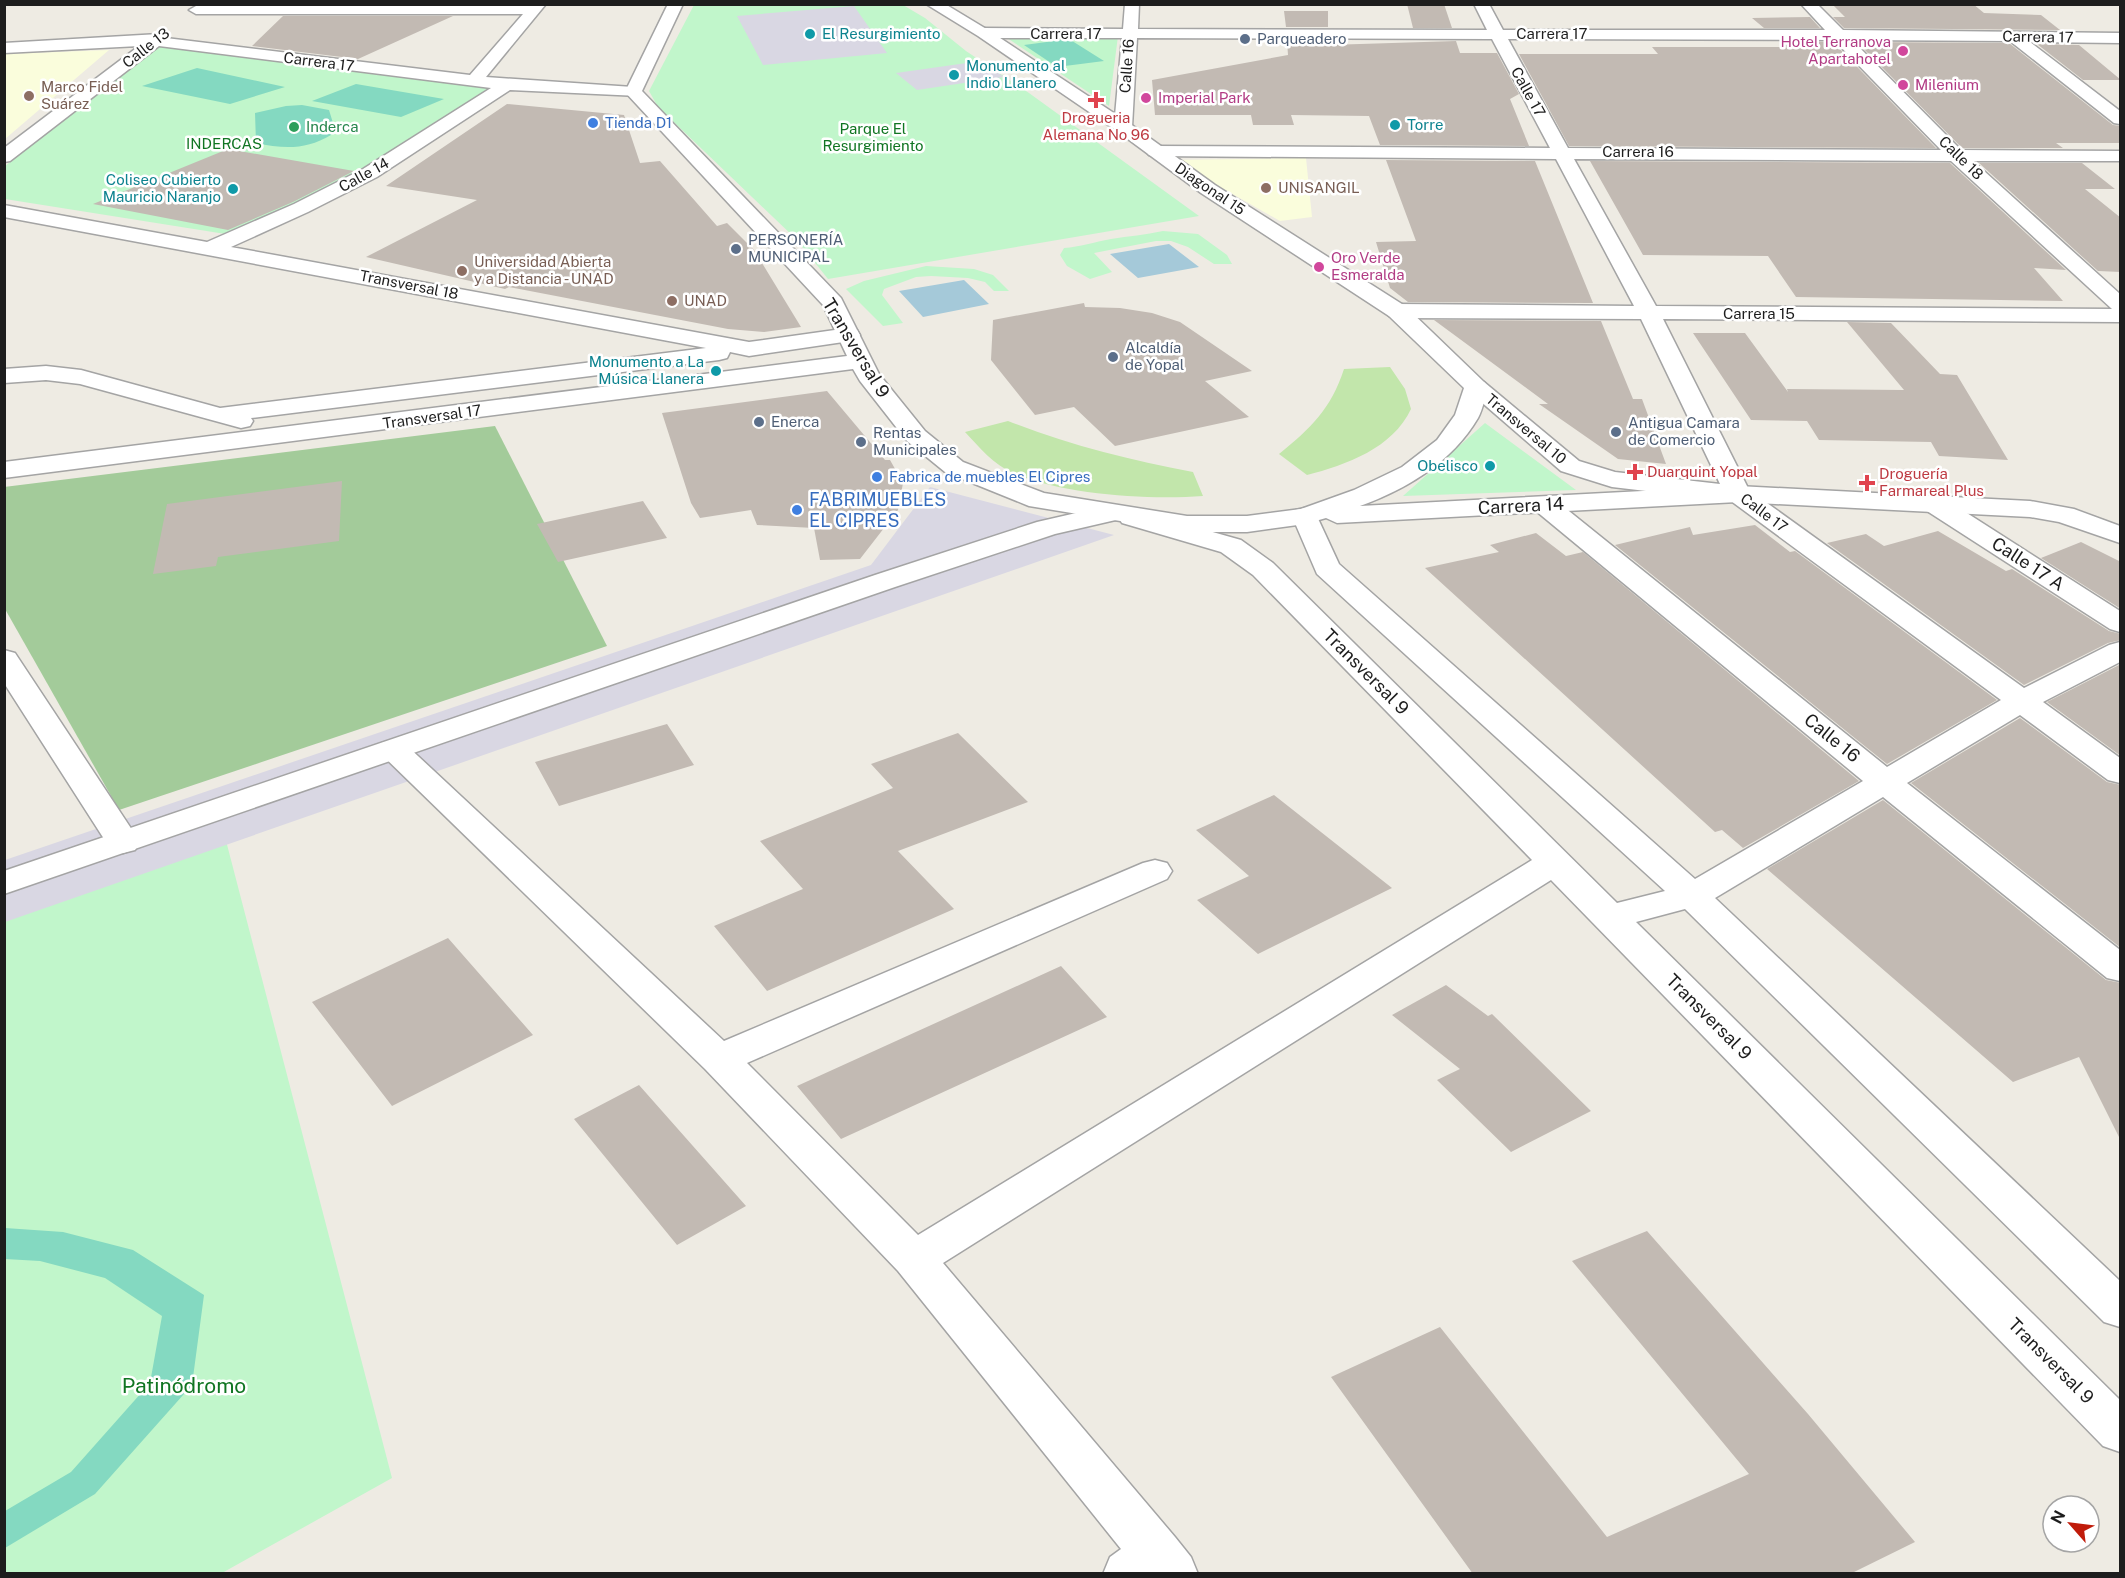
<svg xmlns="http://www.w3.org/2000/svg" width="2125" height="1578" font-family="'Public Sans',sans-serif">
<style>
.education{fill:#fafddc}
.grass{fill:#c2e6ab}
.forest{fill:#a3cb9a}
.park{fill:#c1f6cb}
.pitch{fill:#84d9c1}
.plaza{fill:#d9d7e3}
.water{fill:#a5c9d9}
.building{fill:#c2bab3}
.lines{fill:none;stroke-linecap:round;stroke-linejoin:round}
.pedestrian-casing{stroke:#a4a4a4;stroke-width:3}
.minor-casing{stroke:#a4a4a4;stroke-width:3}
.tertiary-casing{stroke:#a4a4a4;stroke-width:3}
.pedestrian{fill:#fff;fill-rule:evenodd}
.minor{fill:#fff;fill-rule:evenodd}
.tertiary{fill:#fff;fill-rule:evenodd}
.culture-dot{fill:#0f9aa8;stroke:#fff;stroke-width:2}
.service-dot{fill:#5c6f8a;stroke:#fff;stroke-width:2}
.hotel-dot{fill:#d1479c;stroke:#fff;stroke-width:2}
.education-dot{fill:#8d6e63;stroke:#fff;stroke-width:2}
.health-dot{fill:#e0444e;stroke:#fff;stroke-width:2}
.shop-dot{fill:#3f7fe0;stroke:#fff;stroke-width:2}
.leisure-dot{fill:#2e9e5b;stroke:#fff;stroke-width:2}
.labels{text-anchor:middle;stroke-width:5;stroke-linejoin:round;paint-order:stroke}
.far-culture-label{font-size:15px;fill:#0d838f;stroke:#fff;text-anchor:start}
.far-street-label{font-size:15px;fill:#1d1d1d;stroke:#fff}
.far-service-label{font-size:15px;fill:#4e5e75;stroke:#fff;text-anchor:start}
.far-hotel-label{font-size:15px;fill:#b23c85;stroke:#fff;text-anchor:start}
.far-education-label{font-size:15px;fill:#785e54;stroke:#fff;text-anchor:start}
.far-health-label{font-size:15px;fill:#be3a42;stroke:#fff;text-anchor:start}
.far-shop-label{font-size:15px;fill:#366cbe;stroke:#fff;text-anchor:start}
.far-leisure-label{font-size:15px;fill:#27864d;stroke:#fff;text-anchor:start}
.far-park-label{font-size:15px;fill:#107522;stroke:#fff}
.street-label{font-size:18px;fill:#1d1d1d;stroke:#fff}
.shop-label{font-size:18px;fill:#366cbe;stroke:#fff;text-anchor:start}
.near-park-label{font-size:21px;fill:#107522;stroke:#fff}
</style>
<rect width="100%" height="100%" fill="#eeebe3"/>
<path class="education" d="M109 50 5 139V54Z
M1306 158 1312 217 1280 221 1173 160Z"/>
<path class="grass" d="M1390 367 1405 389 1411 409C1393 448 1346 465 1307 475L1279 454C1311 428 1331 409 1344 369Z
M1008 421C1069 445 1129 460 1193 472L1203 496C1149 500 1063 495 1013 473 994 465 979 447 965 432Z"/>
<path class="forest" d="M495 426 607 646 119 810 5 609 4 487Z"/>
<path class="park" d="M694 5H903L925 18 966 51 1029 93 1199 216 828 279 796 239 658 107 649 91Z
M1004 36H1118L1109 106Z
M159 46 503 90 370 173 238 236 5 199V166Z
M1163 231 1198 234 1227 255 1232 264H1214L1188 247 1171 241H1156L1094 253 1112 272 1090 279 1067 266 1060 255 1064 248C1080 247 1094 242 1111 239 1129 236 1145 235 1163 231Z
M926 266 974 269 993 275 1009 291H994L985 282 968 278 931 276 916 277 884 289 882 295 903 323 883 326 846 289 864 281Z
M1485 423 1576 490 1403 496Z
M218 810 392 1478 222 1573H5L4 883Z"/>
<path class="pitch" d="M1069 39 1104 61 1057 67 1024 45Z
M197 68 285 87 230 104 142 86Z
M356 84 444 99 401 117 312 101Z
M302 105 329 110 333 123 331 135C306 150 284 149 256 143L255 113 286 106Z
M5 1228 63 1232 133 1250 204 1295 192 1385 95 1494 5 1548V1511L71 1472 150 1383 162 1316 105 1278 40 1261 5 1259Z"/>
<path class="plaza" d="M854 6 887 53 763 65 737 16Z
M981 61 1004 77 917 90 896 73Z
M930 487 1114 535 5 922V860L871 565Z"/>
<path class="water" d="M1169 244 1199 267 1138 278 1110 254Z
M964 280 989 304 923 317 899 291Z"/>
<path class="building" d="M1407 4H1444L1452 28H1413Z
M1832 4H1973L1984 13 2041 15 2060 30 1844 28 1833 17H1845Z
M1284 11H1328V27H1286Z
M283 16H453L358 59 252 46Z
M1810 17 1820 28H1764L1752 18Z
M1287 41H1328V45L1456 41 1460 53H1497L1519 94 1510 99 1529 146 1380 145 1369 116 1291 115 1294 125H1253L1251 115H1155L1152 80 1288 55Z
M1780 42H1833L1936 148 1569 146 1519 54H1658L1652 47H1786Z
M1857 42 2009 43 2113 125 2121 126V143H2056L2063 148H1962Z
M2037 44 2079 45 2121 80H2083Z
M507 104 624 115 640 163 660 161 717 226 727 223 754 250 801 327 764 332 728 329 509 287 505 289 366 257 477 200 386 186Z
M228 149 354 171 293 202 228 230 93 204Z
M1386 160 1535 161 1593 303 1408 302 1390 288 1376 242 1416 241Z
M1590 161 1950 163 2066 270 2034 268 2063 301 1796 297 1768 256 1643 255Z
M1979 163H2082L2115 189H2085L2121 218V272L2098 271Z
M1084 303 1085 307 1120 308 1152 313 1180 322 1252 371 1205 381 1249 417 1115 446 1074 407 1035 415 991 360 993 320Z
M1434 320 1601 321 1633 399H1642L1666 464 1618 459 1539 404H1548Z
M1847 322 1891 323 1940 374 1957 375 2008 460 1939 456 1931 442 1819 440 1807 421 1751 420 1693 333H1745L1788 392 1787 389 1904 390Z
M827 391 885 460H890L903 483 898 510 860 559 820 560 814 528 757 525 751 510 700 518 691 503 662 413Z
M342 481 339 541 218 557 216 566 153 574 167 504Z
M643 501 667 538 558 562 537 524Z
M1755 525 1790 552 1795 551 1997 700 1887 764 1615 545 1690 527 1693 535Z
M1938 531 2006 571 2012 569 2109 631 2121 634V640L2108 643 2024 685 1827 543 1866 534 1884 546Z
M1536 533 1566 556 1583 552 1859 781 1743 848 1722 830 1715 832 1425 568 1499 552 1490 545Z
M2081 542 2121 562V609L2041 558Z
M2121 664V756L2047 702Z
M2020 718 2107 782 2121 785V948L1911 783Z
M667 724 694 765 559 806 535 762Z
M958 733 1028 802 898 851 954 909 767 991 714 926 803 889 760 841 893 788 871 764Z
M1274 795 1392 888 1258 954 1197 900 1249 876 1196 830Z
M1883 800 2106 980 2121 983V1141L2079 1057 2013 1082 1767 869Z
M448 938 533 1035 392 1106 312 1002Z
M1061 966 1107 1017 841 1139 797 1086Z
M1446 985 1488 1016 1492 1014 1591 1111 1511 1152 1437 1080 1460 1069 1392 1015Z
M639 1085 746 1206 677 1245 574 1119Z
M1647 1231 1808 1414 1915 1542 1850 1574H1473L1331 1377 1440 1327 1607 1537 1749 1474 1572 1261Z"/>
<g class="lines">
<defs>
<path id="pedestrian" d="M1111 505 1120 507 1124 513 1120 519 1055 534 895 587 4 894V871L875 575 1037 522Z"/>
<path id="minor" d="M546 4 486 77 633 87 639 88 641 92 639 96 510 90 377 177 308 212 231 247 749 342 849 328 857 330 860 335 857 340 749 356 730 352 727 358 719 360 251 418 253 421 250 426 241 428 80 384 46 380 4 383V369L46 366 81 370 220 408 706 348 4 217V205L207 242 294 204 363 169 491 88 159 46 10 161 4 162V148L139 46 4 53V43L159 34 166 38 470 75 523 14H196L189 10 196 6Z
M1125 4H1139L1138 29 1487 30 1474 4H1489L1503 30H1825L1801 4H1817L1843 30 2120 33V43L2030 42 2120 111V124L2114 123 2010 41 1852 40 1961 150 2120 151V161H1973L2120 294V322L1663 319 1749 490 2024 688 2109 645 2120 642V662L2043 702 2120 758V783L2108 780 2020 715 1907 783 2120 950V981L2107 978 1883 797 1715 898 2120 1281V1327L2104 1322 1685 909 1636 922 2120 1400V1452L2103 1446 1551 880 943 1263 1175 1537 1191 1557 1198 1574H1103L1110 1557 1121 1549 898 1271 705 1069 377 750 382 743 393 740 404 743 724 1041 1143 863 1155 860 1167 863 1172 871 1167 879 747 1063 918 1235 1532 860 1253 575 1221 552 1122 523 1118 517 1122 511 1131 509 1241 540 1273 563 1617 903 1665 891 1317 574 1292 516 1296 510 1305 508 1314 510 1339 564 1695 879 1863 781 1536 511 1532 505 1536 499 1545 497 1554 499 1887 767 2001 700 1731 501 1612 487 1561 471 1464 387 1468 382 1476 380 1484 382 1579 461 1615 472 1720 484 1641 319 1397 318 1389 316 1386 311 1389 306 1397 304 1634 306 1556 159 1155 156 1149 155 1146 151 1149 147 1155 146 1550 148 1492 39 1137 38 1132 127 1129 131H1117L1114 127 1122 38H983L975 33 983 28 1123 29ZM1508 39 1834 40 1941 150 1568 148ZM1574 159 1951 161 2112 309 1656 306Z
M1936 497 1945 499 2120 611V632L2110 629 1927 511 1923 505 1927 499Z
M4 650 15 653 140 842 135 850 123 853 111 850 106 842 4 683Z"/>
<path id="tertiary" d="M668 4H683L642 91 841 298 879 374 925 431 963 462 1044 493 1187 516H1247L1301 509 1354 490 1402 467 1437 440 1455 415 1464 388 1389 316 1201 193 1117 131 978 36 926 4H945L988 30 1129 123 1215 185 1405 306 1484 382 1488 387C1485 397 1483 409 1478 418 1452 462 1407 489 1360 506L1738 486 2030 501 2074 509 2120 526V543L2059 522 2030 517 1738 502 1337 523 1326 518 1305 524 1247 532H1187L1029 506 945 472 907 441 860 381 853 369 4 478V462L847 356 823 305 625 92Z"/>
</defs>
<use href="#pedestrian" class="pedestrian-casing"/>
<use href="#minor" class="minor-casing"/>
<use href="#tertiary" class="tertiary-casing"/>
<use href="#pedestrian" class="pedestrian"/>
<use href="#minor" class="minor"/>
<use href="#tertiary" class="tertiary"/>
</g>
<g class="culture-dot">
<circle cx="810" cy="34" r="6"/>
<circle cx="954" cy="75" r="6"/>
<circle cx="1395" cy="125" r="6"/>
<circle cx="233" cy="189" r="6"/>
<circle cx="716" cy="371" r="6"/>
<circle cx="1490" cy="466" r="6"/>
</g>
<g class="service-dot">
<circle cx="1245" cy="39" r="6"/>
<circle cx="736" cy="249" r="6"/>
<circle cx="1113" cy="357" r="6"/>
<circle cx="759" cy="422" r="6"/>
<circle cx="1616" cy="432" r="6"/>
<circle cx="861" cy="442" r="6"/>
</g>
<g class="hotel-dot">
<circle cx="1903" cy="51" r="6"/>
<circle cx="1903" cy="85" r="6"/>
<circle cx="1146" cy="98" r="6"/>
<circle cx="1319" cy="267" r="6"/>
</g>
<g class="education-dot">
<circle cx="29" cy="96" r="6"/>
<circle cx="1266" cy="188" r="6"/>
<circle cx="462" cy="271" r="6"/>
<circle cx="672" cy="301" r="6"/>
</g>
<g class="health-dot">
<path d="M1093 91h6v6h6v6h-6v6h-6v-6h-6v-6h6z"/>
<path d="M1632 463h6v6h6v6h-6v6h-6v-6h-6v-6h6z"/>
<path d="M1864 474h6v6h6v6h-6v6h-6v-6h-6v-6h6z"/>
</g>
<g class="shop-dot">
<circle cx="593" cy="123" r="6"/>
<circle cx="877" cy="477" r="6"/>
<circle cx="797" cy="510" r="6"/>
</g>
<circle class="leisure-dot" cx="294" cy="127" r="6"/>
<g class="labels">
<g class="far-culture-label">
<text x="822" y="39">El Resurgimiento</text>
<text x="966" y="71">Monumento al<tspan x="966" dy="17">Indio Llanero</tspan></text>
<text x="1407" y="130">Torre</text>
<text x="221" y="185" text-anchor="end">Coliseo Cubierto<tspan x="221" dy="17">Mauricio Naranjo</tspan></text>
<text x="704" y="367" text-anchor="end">Monumento a La<tspan x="704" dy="17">Música Llanera</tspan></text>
<text x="1478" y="471" text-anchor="end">Obelisco</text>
</g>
<g class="far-street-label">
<text x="1066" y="39">Carrera 17</text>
<text x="1552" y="39">Carrera 17</text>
<text transform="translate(2038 37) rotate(1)" y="5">Carrera 17</text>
<text transform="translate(146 48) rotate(-38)" y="5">Calle 13</text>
<text transform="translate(319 62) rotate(7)" y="5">Carrera 17</text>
<text transform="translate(1127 66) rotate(-86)" y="5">Calle 16</text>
<text transform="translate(1528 92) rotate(61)" y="5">Calle 17</text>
<text x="1638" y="157">Carrera 16</text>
<text transform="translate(1961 158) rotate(44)" y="5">Calle 18</text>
<text transform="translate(364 175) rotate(-29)" y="5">Calle 14</text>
<text transform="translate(1210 189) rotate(34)" y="5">Diagonal 15</text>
<text transform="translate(409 285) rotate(11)" y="5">Transversal 18</text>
<text x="1759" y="319">Carrera 15</text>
<text transform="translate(432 417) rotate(-8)" y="5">Transversal 17</text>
<text transform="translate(1526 429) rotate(40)" y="5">Transversal 10</text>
<text transform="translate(1764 513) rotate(37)" y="5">Calle 17</text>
</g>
<g class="far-service-label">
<text x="1257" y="44">Parqueadero</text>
<text x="748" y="245">PERSONERÍA<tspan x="748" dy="17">MUNICIPAL</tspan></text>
<text x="1125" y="353">Alcaldía<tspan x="1125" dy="17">de Yopal</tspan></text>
<text x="771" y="427">Enerca</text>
<text x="1628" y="428">Antigua Camara<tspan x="1628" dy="17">de Comercio</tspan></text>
<text x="873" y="438">Rentas<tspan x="873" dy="17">Municipales</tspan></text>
</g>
<g class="far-hotel-label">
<text x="1891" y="47" text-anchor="end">Hotel Terranova<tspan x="1891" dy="17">Apartahotel</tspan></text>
<text x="1915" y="90">Milenium</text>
<text x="1158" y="103">Imperial Park</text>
<text x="1331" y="263">Oro Verde<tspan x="1331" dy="17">Esmeralda</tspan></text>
</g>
<g class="far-education-label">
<text x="41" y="92">Marco Fidel<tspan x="41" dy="17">Suárez</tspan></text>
<text x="1278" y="193">UNISANGIL</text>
<text x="474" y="267">Universidad Abierta<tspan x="474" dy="17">y a Distancia - UNAD</tspan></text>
<text x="684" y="306">UNAD</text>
</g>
<g class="far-health-label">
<text x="1096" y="123" text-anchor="middle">Drogueria<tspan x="1096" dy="17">Alemana No 96</tspan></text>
<text x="1647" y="477">Duarquint Yopal</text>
<text x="1879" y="479">Droguería<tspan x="1879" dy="17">Farmareal Plus</tspan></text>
</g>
<g class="far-shop-label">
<text x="605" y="128">Tienda D1</text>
<text x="889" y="482">Fabrica de muebles El Cipres</text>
</g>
<g class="far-leisure-label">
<text x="306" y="132">Inderca</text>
</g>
<g class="far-park-label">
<text x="873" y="134">Parque El<tspan x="873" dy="17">Resurgimiento</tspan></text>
<text x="224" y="149">INDERCAS</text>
</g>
<g class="street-label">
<text transform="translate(856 348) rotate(59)" y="6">Transversal 9</text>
<text transform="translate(1521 506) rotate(-3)" y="6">Carrera 14</text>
<text transform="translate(2028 564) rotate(33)" y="6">Calle 17 A</text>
<text transform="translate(1366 672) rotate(45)" y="6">Transversal 9</text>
<text transform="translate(1832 738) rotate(39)" y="6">Calle 16</text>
<text transform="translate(1709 1017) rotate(45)" y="6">Transversal 9</text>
<text transform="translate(2051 1361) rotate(45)" y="6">Transversal 9</text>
</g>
<g class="shop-label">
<text x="809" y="506">FABRIMUEBLES<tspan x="809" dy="21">EL CIPRES</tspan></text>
</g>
<g class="near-park-label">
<text x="184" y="1393">Patinódromo</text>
</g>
</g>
<rect width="2125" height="1578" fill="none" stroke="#1d1d1d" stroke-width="12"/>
<g transform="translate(2071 1524) rotate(298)"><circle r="28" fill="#ffffff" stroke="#a5a5a5" stroke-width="1.5"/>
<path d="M0-4.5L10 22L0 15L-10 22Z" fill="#c01b0a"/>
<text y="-9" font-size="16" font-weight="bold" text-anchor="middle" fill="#1d1d1d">N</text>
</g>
</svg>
